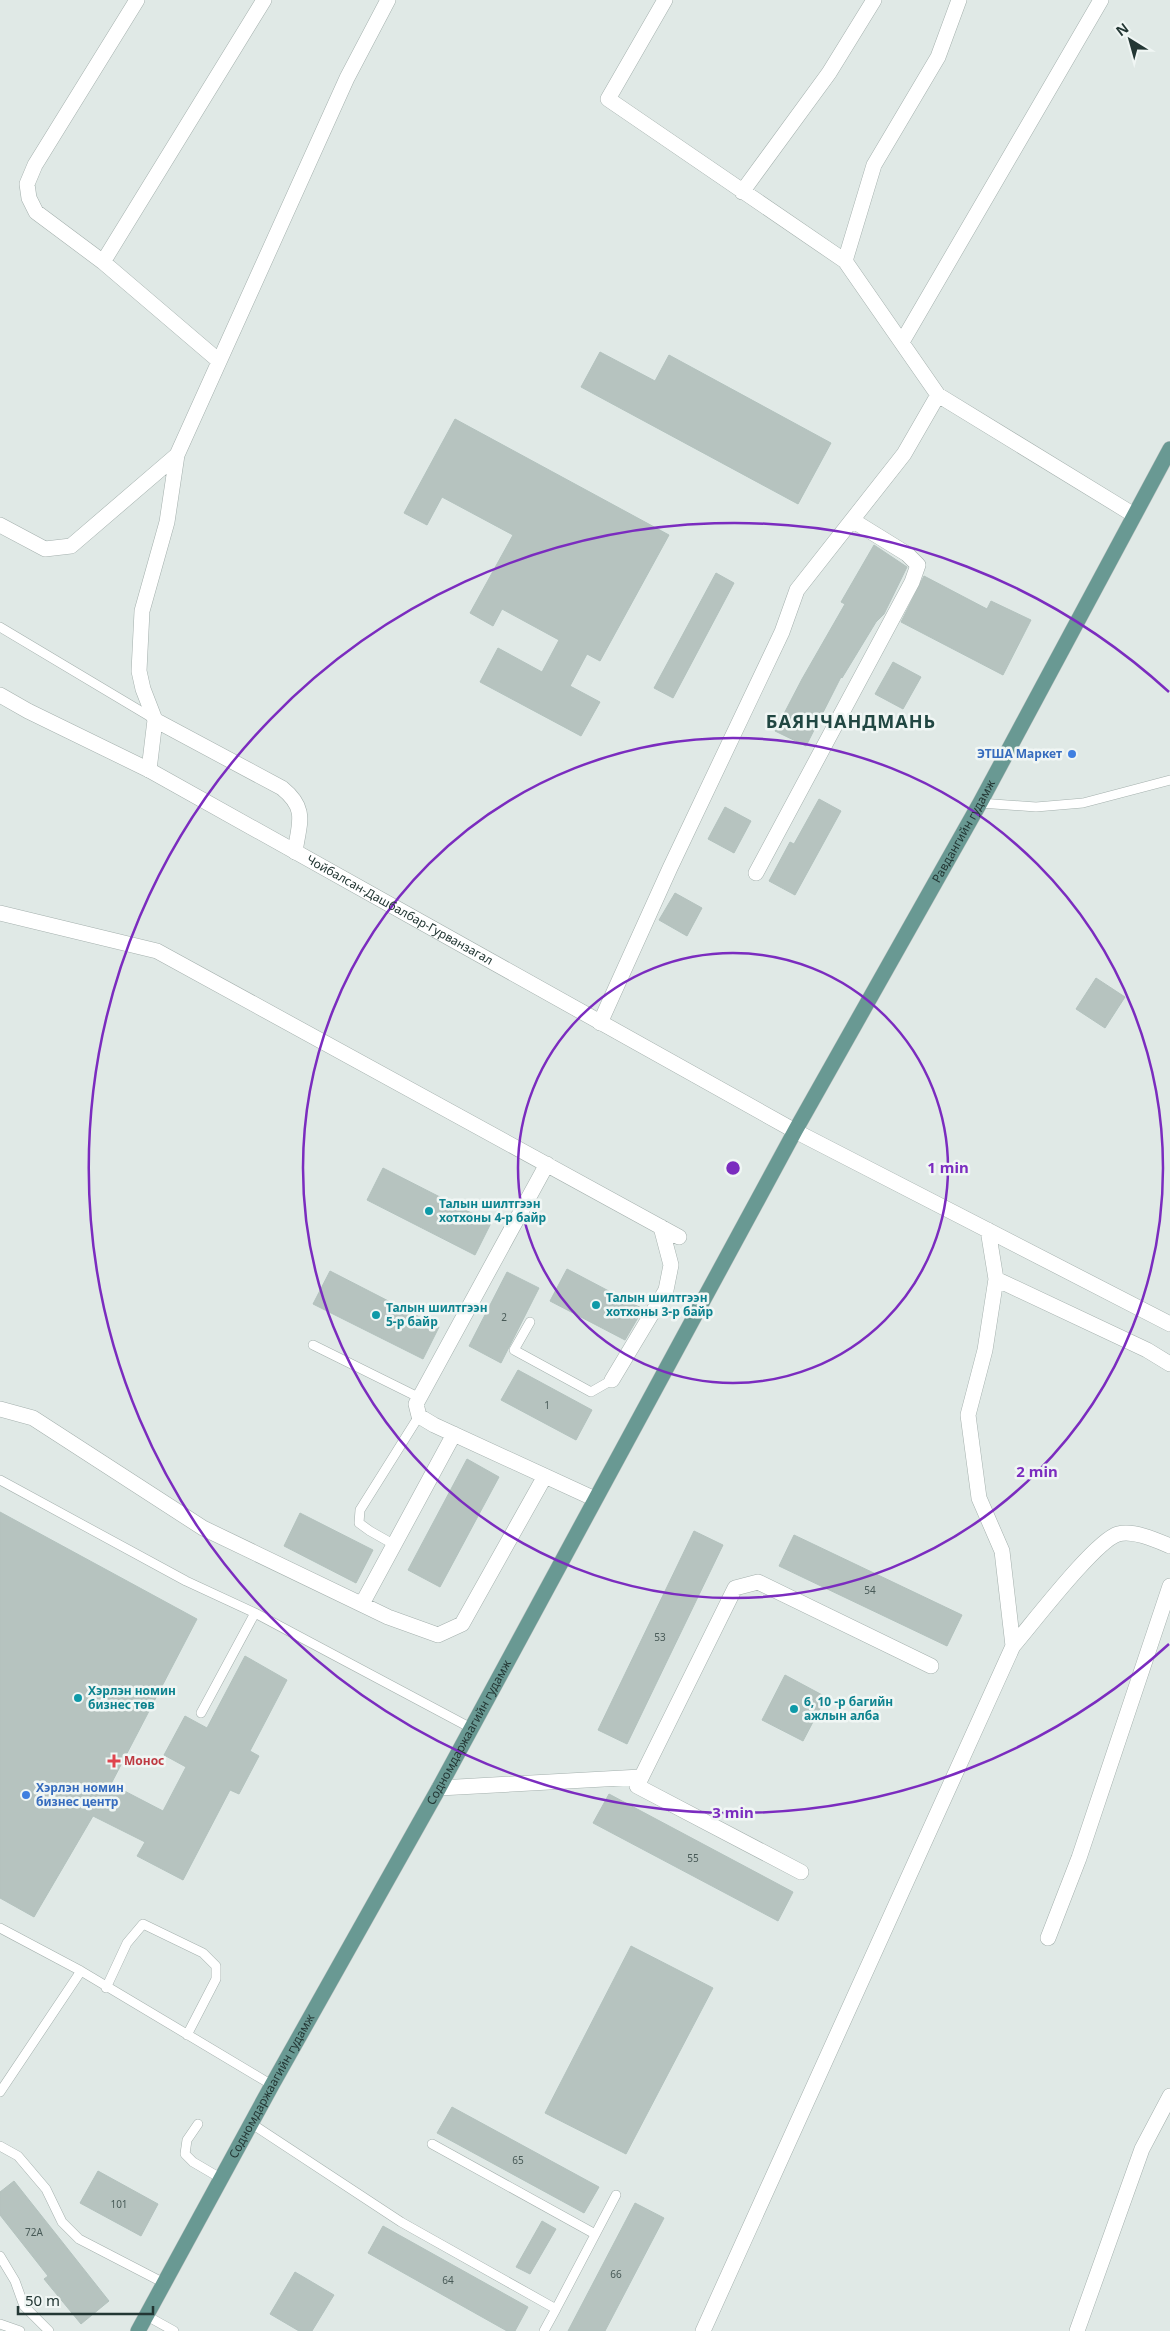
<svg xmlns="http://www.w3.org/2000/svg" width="1170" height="2331" font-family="'Noto Sans',sans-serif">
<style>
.building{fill:#b6c3bf;stroke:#b3c2be}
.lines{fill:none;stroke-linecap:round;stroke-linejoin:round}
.service-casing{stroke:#a4b0ad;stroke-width:10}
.minor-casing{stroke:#a4b0ad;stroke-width:16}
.tertiary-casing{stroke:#a4b0ad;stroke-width:16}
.primary-casing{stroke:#bdc3c2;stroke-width:16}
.service{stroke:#fff;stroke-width:9}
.minor{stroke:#fff;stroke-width:15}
.tertiary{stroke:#fff;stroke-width:15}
.primary{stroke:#699993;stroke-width:15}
.ring{fill:none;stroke:#7b2cbf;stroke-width:2.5}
.shop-dot{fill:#3f7fe0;stroke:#f0f6f4;stroke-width:2}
.culture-dot{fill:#0f9aa8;stroke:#f0f6f4;stroke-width:2}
.health-dot{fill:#e0444e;stroke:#f0f6f4;stroke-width:2}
.labels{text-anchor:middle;stroke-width:5;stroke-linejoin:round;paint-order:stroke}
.number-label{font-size:10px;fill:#485a57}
.shop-label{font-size:12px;font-weight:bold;fill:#366cbe;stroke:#f0f6f4;text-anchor:end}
.street-label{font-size:12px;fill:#233734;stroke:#f0f6f4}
.culture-label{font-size:12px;font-weight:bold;fill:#0d838f;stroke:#f0f6f4;text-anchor:start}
.health-label{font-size:12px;font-weight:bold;fill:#be3a42;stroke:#f0f6f4;text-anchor:start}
.district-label{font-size:18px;font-weight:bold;letter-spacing:1px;fill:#214742;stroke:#f0f6f4}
.centre{fill:#7b2cbf;stroke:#f0f6f4;stroke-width:2.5}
.ring-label{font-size:15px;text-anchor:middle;font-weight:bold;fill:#7b2cbf;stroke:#f0f6f4;stroke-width:5;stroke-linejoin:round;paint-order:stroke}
</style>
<rect width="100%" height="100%" fill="#e0e9e6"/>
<path class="building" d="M600 352 655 381 669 355 831 443 798 504 581 387Z
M455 419 669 535 600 661 587 654 570 686 600 702 581 736 480 682 498 648 542 672 559 640 502 609 493 626 470 613 513 535 442 497 427 525 404 513Z
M874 545 907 567 884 614 876 622 842 678 841 677 806 746 775 731 802 679 845 604 841 602Z
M716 573 734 583 673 698 654 688Z
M924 576 987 609 991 601 1031 620 1003 675 901 622Z
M893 662 921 677 903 709 875 694Z
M819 799 841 811 795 895 769 881 790 842 794 844Z
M725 807 751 821 734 853 708 839Z
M675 893 702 908 687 936 659 920Z
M1096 978 1125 997 1105 1028 1076 1009Z
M383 1168 491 1223 475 1255 367 1200Z
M567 1269 643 1309 625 1340 550 1301Z
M330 1271 439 1327 423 1359 313 1304Z
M507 1272 539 1288 501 1363 469 1346Z
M518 1370 592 1410 576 1440 501 1400Z
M467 1459 499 1477 440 1587 408 1570Z
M0 1512 197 1619 111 1784 163 1811 186 1767 164 1755 185 1716 207 1728 245 1656 287 1680 250 1751 259 1756 239 1794 230 1790 183 1880 137 1856 145 1842 93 1816 34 1917 0 1898Z
M300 1513 373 1550 356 1583 284 1546Z
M694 1531 723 1545 627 1744 598 1730Z
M794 1535 962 1615 947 1646 779 1566Z
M785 1675 826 1697 803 1741 762 1720Z
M609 1794 793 1892 778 1921 593 1823Z
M631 1946 713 1988 626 2154 545 2113Z
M452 2107 599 2187 584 2213 437 2133Z
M98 2171 158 2204 141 2236 80 2203Z
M14 2181 109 2301 81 2324 44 2279 48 2276 0 2215V2192Z
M635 2203 664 2218 605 2331H568Z
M542 2221 556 2229 530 2274 516 2267Z
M383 2226 528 2307 515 2331H507L368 2253Z
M295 2272 334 2295 312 2331H299L270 2314Z"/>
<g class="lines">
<defs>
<path id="service" d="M0 627 154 719
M980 803 1036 807 1083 803 1170 780
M530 1322 514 1350 591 1392 612 1380
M313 1345 420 1398
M0 1480 186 1581 255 1613 471 1728
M393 1544 370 1531 359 1523 360 1510 419 1416
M201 1713 255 1613
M0 1928 81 1971 272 2085
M106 1988 127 1943 143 1924 203 1953 216 1966V1979L187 2035
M0 2092 81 1971
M198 2124 187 2140 185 2154 193 2162 222 2179
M252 2124 401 2222 556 2309 616 2195
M432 2144 595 2234
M0 2146 18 2156 46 2189 62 2222 79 2239 164 2283
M0 2256 15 2281 24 2306 49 2331
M147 2316 174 2331
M0 2324 20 2331
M544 2331 556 2309"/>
<path id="minor" d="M137 0 35 165 27 184 29 198 36 212 103 262 219 361
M665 0 608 99 845 261 938 395 1134 515
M742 192 829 73 874 0
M845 261 874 165 938 57 959 0
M103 262 264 0
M902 342 1101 0
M0 525 45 549 71 546 177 455 347 78 388 0
M155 720 282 788C308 809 299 823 295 852
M149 770 155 720 143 689 139 671 142 611 167 522 177 455
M756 873 912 582 918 565 907 554 852 520
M0 913 157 951 679 1237
M600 1023 670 868 782 632 797 590 904 454 938 395
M795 1131 1170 1324
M547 1164 416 1404 419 1416 434 1425 595 1499
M988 1230 996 1279 985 1350 968 1415 979 1498 1002 1551 1013 1646
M996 1279 1147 1350 1170 1364
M612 1380 666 1290 671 1265 661 1227
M0 1409 33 1418 203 1528 388 1617 438 1635 462 1624 545 1476
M362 1604 454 1434
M439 1788 641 1777
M801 1872 637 1786 735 1588 758 1582 931 1666
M1048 1938 1079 1858 1170 1586
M703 2331 1013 1646C1032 1624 1095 1541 1118 1534 1134 1530 1156 1540 1170 1546
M1077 2331 1142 2149 1170 2096"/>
<g id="tertiary">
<path id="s1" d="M0 695 28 711 149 770 795 1131"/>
</g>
<g id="primary">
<path id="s2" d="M138 2331 272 2085 439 1788 795 1131 980 803 1170 449"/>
</g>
</defs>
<use href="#service" class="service-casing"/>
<use href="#minor" class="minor-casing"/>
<use href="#tertiary" class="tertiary-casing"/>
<use href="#primary" class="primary-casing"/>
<use href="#service" class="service"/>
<use href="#minor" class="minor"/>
<use href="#tertiary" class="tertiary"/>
<use href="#primary" class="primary"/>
</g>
<g class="ring">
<circle cx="733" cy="1168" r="215"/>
<circle cx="733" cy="1168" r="430"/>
<path d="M1169 1644A645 645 0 1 1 1169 692"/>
</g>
<g class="shop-dot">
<circle cx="1072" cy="754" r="5"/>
<circle cx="26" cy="1795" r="5"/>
</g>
<g class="culture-dot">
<circle cx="429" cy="1211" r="5"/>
<circle cx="596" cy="1305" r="5"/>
<circle cx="376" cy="1315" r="5"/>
<circle cx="78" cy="1698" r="5"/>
<circle cx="794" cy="1709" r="5"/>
</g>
<path class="health-dot" d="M111.5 1753.5h5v5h5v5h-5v5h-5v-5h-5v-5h5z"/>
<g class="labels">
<g class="number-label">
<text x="504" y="1321">2</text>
<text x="547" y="1409">1</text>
<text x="870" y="1594">54</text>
<text x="660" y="1641">53</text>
<text x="693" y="1862">55</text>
<text x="518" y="2164">65</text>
<text x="119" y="2208">101</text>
<text x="34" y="2236">72А</text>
<text x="616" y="2278">66</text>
<text x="448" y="2284">64</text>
</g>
<g class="shop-label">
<text x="1062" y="758">ЭТША Маркет</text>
<text x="36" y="1792" text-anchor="start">Хэрлэн номин<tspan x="36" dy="14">бизнес центр</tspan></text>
</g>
<g class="street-label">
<text dy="4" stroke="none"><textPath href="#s2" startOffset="1712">Равдангийн гудамж</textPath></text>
<text dy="4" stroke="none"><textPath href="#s1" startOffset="454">Чойбалсан-Дашбалбар-Гурванзагал</textPath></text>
<text dy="4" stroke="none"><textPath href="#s2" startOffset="684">Содномдаржаагийн гудамж</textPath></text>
<text dy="4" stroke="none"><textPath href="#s2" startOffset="279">Содномдаржаагийн гудамж</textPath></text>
</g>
<g class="culture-label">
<text x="439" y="1208">Талын шилтгээн<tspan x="439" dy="14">хотхоны 4-р байр</tspan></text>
<text x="606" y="1302">Талын шилтгээн<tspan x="606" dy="14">хотхоны 3-р байр</tspan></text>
<text x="386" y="1312">Талын шилтгээн<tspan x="386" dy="14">5-р байр</tspan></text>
<text x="88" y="1695">Хэрлэн номин<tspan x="88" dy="14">бизнес төв</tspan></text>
<text x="804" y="1706">6, 10 -р багийн<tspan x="804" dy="14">ажлын алба</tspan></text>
</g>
<g class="health-label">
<text x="124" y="1765">Монос</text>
</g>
<g class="district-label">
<text x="851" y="728">БАЯНЧАНДМАНЬ</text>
</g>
</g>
<circle cx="733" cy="1168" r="8" class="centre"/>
<g class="ring-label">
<text x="948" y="1173">1 min</text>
<text x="1037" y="1477">2 min</text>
<text x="733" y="1818">3 min</text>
</g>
<g transform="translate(1130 40) rotate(323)" stroke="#f0f6f4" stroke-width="4" paint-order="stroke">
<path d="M0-4L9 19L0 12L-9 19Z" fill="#233734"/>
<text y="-8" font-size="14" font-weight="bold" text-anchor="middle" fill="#233734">N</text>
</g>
<path d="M18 2306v8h135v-8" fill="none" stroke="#233734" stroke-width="2.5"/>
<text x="25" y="2306" font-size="15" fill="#233734" stroke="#f0f6f4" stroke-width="4" paint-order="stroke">50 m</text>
</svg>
